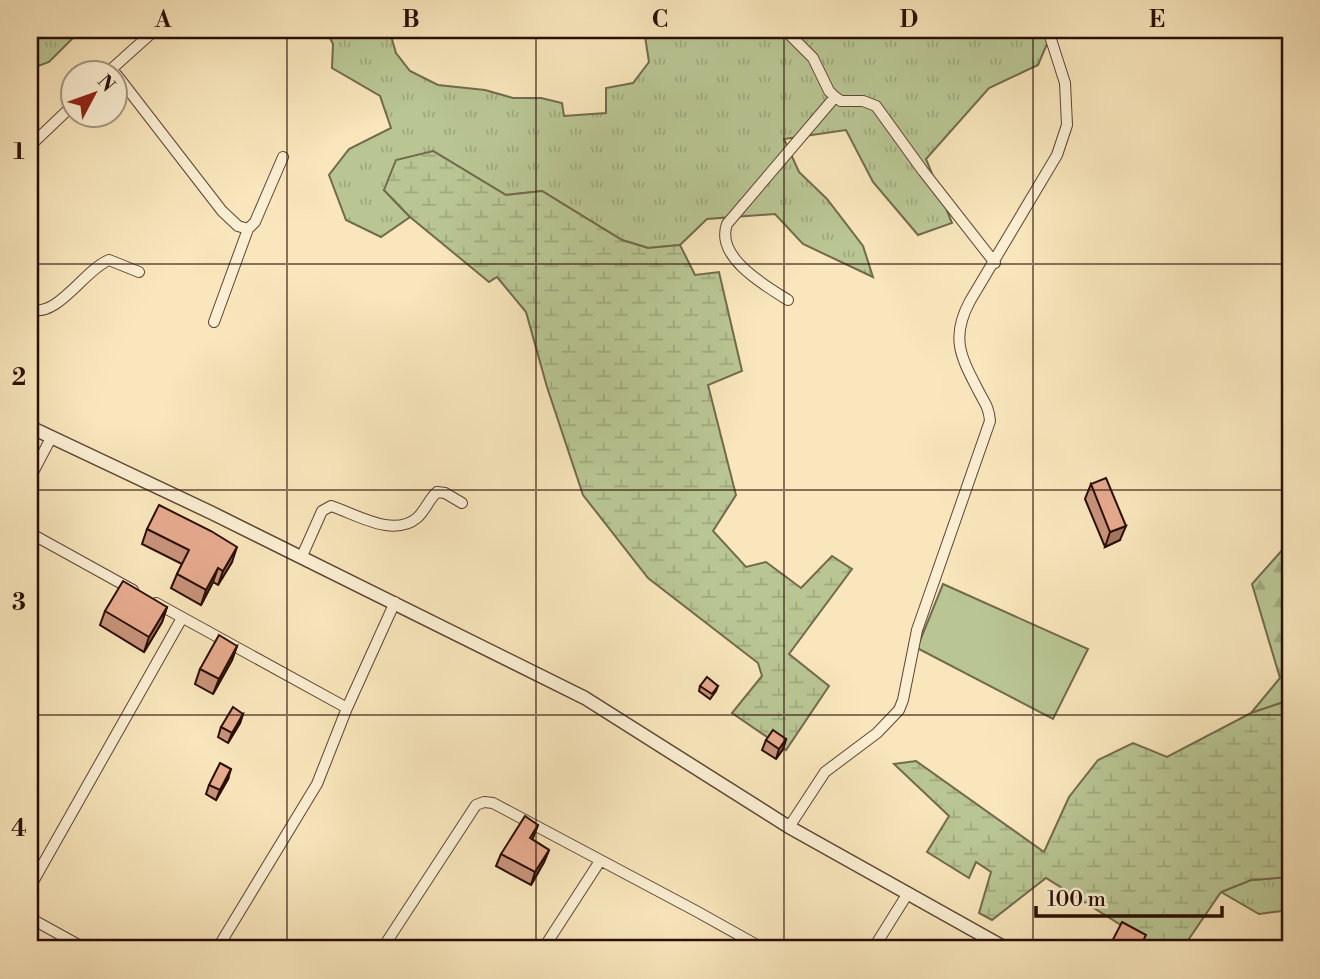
<svg xmlns="http://www.w3.org/2000/svg" width="1320" height="979" font-family="'Libre Bodoni',serif">
<style>
.grass{fill:url(#grass-tufts);stroke:#726a4c;stroke-width:2}
.forest{fill:url(#forest-firs);stroke:#726a4c;stroke-width:2}
.wetland{fill:url(#wetland-marsh);stroke:#726a4c;stroke-width:2}
.pitch{fill:#b9c694;stroke:#726a4c;stroke-width:2}
.lines{fill:none;stroke-linecap:round;stroke-linejoin:round}
.minor-casing{stroke:#5e4432;stroke-width:12}
.tertiary-casing{stroke:#5e4432;stroke-width:15}
.minor{stroke:#fbefd3;stroke-width:10}
.tertiary{stroke:#fbefd3;stroke-width:12}
.wall{fill:#c7937b;stroke:#2a0e04;stroke-width:2}
.shaded-wall{fill:#a27864;stroke:#2a0e04;stroke-width:2}
.building{fill:#e7ab8f;stroke:#2a0e04;stroke-width:2}
.grid{fill:none;stroke:#2a0e04;stroke-width:2;stroke-opacity:0.55}
.neatline{fill:none;stroke:#2a0e04;stroke-width:2.5}
.grid-label{font-size:23px;text-anchor:middle;font-weight:bold;fill:#2a0e04}
</style>
<defs>
<pattern id="grass-tufts" width="24" height="20" patternUnits="userSpaceOnUse" patternTransform="scale(1.75)"><rect width="24" height="20" fill="#b9c694"/><path d="M3 7l-1-3M5 7V3M7 7l1-3M15 17l-1-3M17 17v-4M19 17l1-3" fill="none" stroke="#9fa97e"/></pattern>
<pattern id="forest-firs" width="22" height="20" patternUnits="userSpaceOnUse" patternTransform="scale(1.75)"><rect width="22" height="20" fill="#b9c694"/><path d="M5 1l3.5 6h-7zM16 11l3.5 6h-7z" fill="#9fa97e"/></pattern>
<pattern id="wetland-marsh" width="20" height="14" patternUnits="userSpaceOnUse" patternTransform="scale(1.75)"><rect width="20" height="14" fill="#b9c694"/><path d="M1 5h8M5 5V1M11 12h8M15 12V8" fill="none" stroke="#9fa97e"/></pattern>
</defs>
<rect width="100%" height="100%" fill="#f9e6bc"/>
<filter id="stains"><feTurbulence type="fractalNoise" baseFrequency=".00286" numOctaves="4"/><feColorMatrix values="0 0 0 0 .2 0 0 0 0 .09 0 0 0 0 .02 0 0 0 .5 -.17"/></filter>
<radialGradient id="worn" r=".72"><stop offset=".6" stop-color="#630" stop-opacity="0"/><stop offset="1" stop-color="#630" stop-opacity=".3"/></radialGradient>
<path class="grass" d="M30 30H81L49 62 30 69Z
M334 30H395L391 36 396 53 410 71 438 85 485 90 513 98H541L562 103 564 116 606 113V88L633 83 649 62 644 30H1053L1038 65 989 88 926 159 952 223 918 235 873 182 846 130 784 139 799 172 827 199 863 246 873 277 803 244 775 214 707 219 680 245 648 248 622 240 542 191 506 195 433 151 384 190 410 217 381 237 346 220 329 175 349 149 391 128 380 96 332 68 333 44 330 38Z
M1290 877V914L1282 911 1259 914 1221 892 1251 880Z"/>
<path class="forest" d="M1284 548 1290 554V700L1251 713 1280 678 1252 584Z"/>
<path class="wetland" d="M433 151 506 195 542 191 622 240 648 248 680 245 695 275 719 272 742 371 708 385 736 495 713 531 746 567 766 562 801 588 832 556 852 569 789 654 829 686 786 750 732 713 762 676 758 663 648 578 583 495 547 387 526 312 497 277 489 282 410 217 384 190 396 160Z
M1290 700V877L1251 880 1221 892 1182 949H1159L1046 878 992 920 979 913 991 872 976 862 969 878 927 852 949 816 894 764 916 761 1044 852 1069 797 1098 760 1133 743 1167 757 1251 713Z"/>
<path class="pitch" d="M943 584 1088 649 1053 719 917 648Z"/>
<g class="lines">
<defs>
<path id="minor" d="M533 30H552
M785 30 813 58 829 91 835 97 841 101H863L876 106 923 171 995 263
M106 74 155 30
M116 74 222 211 238 226 248 229
M30 146 74 104
M788 300C764 285 715 257 727 224L835 97
M30 309C57 319 84 270 109 260L139 272
M214 322 248 229 255 222 283 157
M30 478 51 438
M30 533 133 590
M302 556 322 511 331 506C356 514 393 538 417 518 425 511 429 499 437 492L445 493 462 503
M156 603 347 708
M789 827 825 772 877 733 899 710 903 700 917 630 990 421C989 407 984 402 978 390 961 357 950 338 970 301L1057 155 1067 125 1065 83 1048 30
M30 887 182 618
M30 918 86 949
M217 949 317 784 347 708 395 602
M382 949 476 805 484 802 493 803 696 911 764 949
M543 949 600 861
M873 949 908 893"/>
<path id="tertiary" d="M30 427 212 513 585 698 789 827 1007 949"/>
</defs>
<use href="#minor" class="minor-casing"/>
<use href="#tertiary" class="tertiary-casing"/>
<use href="#minor" class="minor"/>
<use href="#tertiary" class="tertiary"/>
</g>
<path class="wall" d="M1091 484 1120 540 1105 547 1085 499Z
M147 529 232 562 218 585 213 582 201 605 171 588 177 574 182 564 142 544Z
M167 607 162 622 144 652 100 625 105 611Z
M237 646 232 660 213 694 195 684 200 669Z
M700 686H718L716 691 710 699 699 691Z
M243 714 240 723 228 743 218 737 221 727Z
M786 739 783 749 776 759 762 750 766 740Z
M228 779 216 800 206 794 209 785Z
M538 825 532 839 549 850 544 862 531 885 496 866 501 854Z"/>
<path class="shaded-wall" d="M1126 526 1120 540 1105 547 1110 532Z
M237 547 232 562 218 585 223 571Z
M218 568 213 582 201 605 206 590Z
M167 607 162 622 144 652 149 637Z
M237 646 232 660 213 694 219 679Z
M243 714 240 723 228 743 232 733Z
M786 739 783 749 776 759 779 749Z
M231 769 228 779 216 800 220 790Z
M538 825 533 838 525 850 530 838Z
M549 850 544 862 531 885 535 872Z"/>
<path class="building" d="M1106 478 1126 526 1110 532 1091 484Z
M159 505 211 531 237 547 223 571 218 568 206 590 177 574 189 550 147 529Z
M123 581 167 607 149 637 105 611Z
M219 635 237 646 219 679 200 669Z
M707 677 718 686 712 694 700 686Z
M233 707 243 714 232 733 221 727Z
M773 730 786 739 779 749 766 740Z
M220 763 231 769 220 790 209 785Z
M525 816 538 825 530 838 549 850 535 872 501 854Z
M30 826 36 830 30 842Z
M1122 922 1146 935 1139 949H1108Z"/>
<path class="grid" d="M287 30V949M536 30V949M784 30V949M1033 30V949M30 264H1290M30 490H1290M30 715H1290"/>
<rect width="1320" height="979" fill="none" stroke="#f9e6bc" stroke-width="77"/>
<g transform="translate(94 94) rotate(49)"><circle r="33" fill="#fbefd3" stroke="#a79580" stroke-width="2"/>
<path d="M0-5L12 26L0 18L-12 26Z" fill="#8f2418"/>
<text y="-10" font-size="19" font-weight="bold" text-anchor="middle" fill="#2a0e04">N</text>
</g>
<path d="M1036 906v10h186v-10" fill="none" stroke="#2a0e04" stroke-width="3.5"/>
<text x="1047" y="906" font-size="21" fill="#2a0e04" stroke="#fbefd3" stroke-width="5" paint-order="stroke">100 m</text>
<rect x="38" y="38" width="1244" height="902" class="neatline"/>
<g class="grid-label">
<text x="163" y="27">A</text>
<text x="411" y="27">B</text>
<text x="660" y="27">C</text>
<text x="909" y="27">D</text>
<text x="1157" y="27">E</text>
<text x="19" y="159">1</text>
<text x="19" y="385">2</text>
<text x="19" y="610">3</text>
<text x="19" y="836">4</text>
</g>
<rect width="100%" height="100%" filter="url(#stains)"/>
<rect width="100%" height="100%" fill="url(#worn)"/>
</svg>
